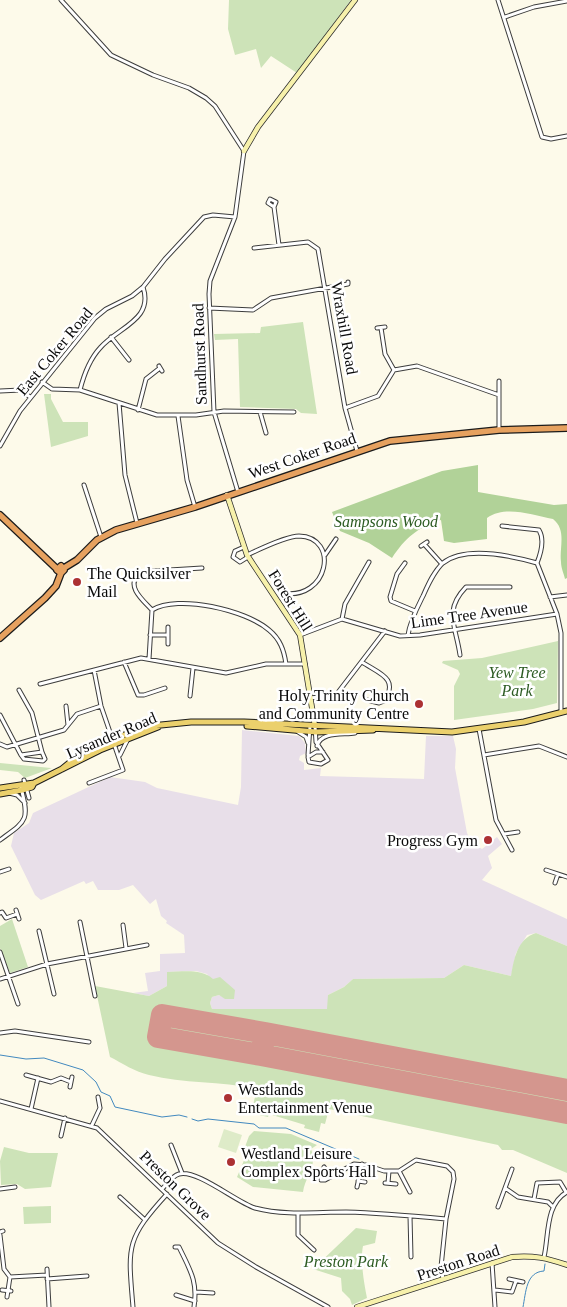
<svg xmlns="http://www.w3.org/2000/svg" width="567" height="1307" font-family="'Times New Roman',serif">
<style>
.industrial{fill:#e8dfe9}
.green{fill:#cde3b8}
.forest{fill:#b1d298}
.pitch{fill:#deebc8}
.lines{fill:none;stroke-linecap:round;stroke-linejoin:round}
.stream{stroke:#4289bf;stroke-width:1}
.runway{stroke:#d4968e;stroke-width:22}
.street-casing{stroke:#3d3d3d;stroke-width:5}
.secondary-casing{stroke:#2c2c2c;stroke-width:6}
.primary-casing{stroke:#1b1b1b;stroke-width:7}
.highway-casing{stroke:#1b1b1b;stroke-width:8}
.street{stroke:#fff;stroke-width:3}
.secondary{stroke:#f7f1ab;stroke-width:4.5}
.primary{stroke:#ebd06c;stroke-width:5}
.highway{stroke:#e6a15f;stroke-width:5.5}
.poi-dot{fill:#ac3133;stroke:#fff;stroke-width:2}
.labels{text-anchor:middle;stroke-width:5;stroke-linejoin:round;paint-order:stroke}
.street-label{font-size:16px;fill:#0a0a0a;stroke:#fff}
.park-label{font-size:16px;font-style:italic;fill:#2c5b22;stroke:#fff}
.poi-label{font-size:16px;fill:#0a0a0a;stroke:#fff;text-anchor:start}
</style>
<rect width="100%" height="100%" fill="#fdfaea"/>
<path class="industrial" d="M242 730 299 736 305 743 306 753 300 756 299 760 304 763V770L321 768 320 776 424 779 426 736H453L456 749 455 768 467 833 471 842 482 849 497 837 502 844 488 856 492 868 482 880 567 919V946L536 933 527 935 516 953 511 976 464 965 444 978 353 979 344 987 328 995V1009H212L210 1003 212 997 219 995 223 997 207 974 196 971 167 972V986L149 996 133 993 148 991 145 973 160 971V954L185 953 184 935 166 923 167 921 161 916 156 899 150 904 133 885 119 890H98L93 881 86 884 84 881 41 900 35 895 11 846 14 833 29 823 33 813 110 777 145 782 157 788 238 805 241 787Z"/>
<path class="green" d="M229 0H351L297 73 271 56 261 68 256 49 235 55 228 29Z
M303 322 317 414 301 413 296 409 240 407 238 339 215 340 214 334 260 333 261 327Z
M44 394H51V399L63 422H88V436L51 447Z
M558 641 557 703 533 709 454 720V686L460 674 458 670 442 663 443 661 482 658Z
M0 763 51 768H52L25 778 18 772 0 770Z
M12 919 28 967 10 973 0 948V926Z
M536 933 567 946V1173L513 1150H502L498 1145 329 1109 325 1124 321 1123 319 1132 304 1128 305 1125 269 1114 268 1117 251 1113 257 1089C221 1081 184 1084 149 1075 135 1072 122 1063 110 1057L95 986 149 996 167 986V972C182 972 201 968 213 979L220 977 235 990 234 999H225L219 995 212 997 210 1003 212 1009H327L328 995 344 987 353 979 444 978 464 965 511 976C514 959 517 939 536 933Z
M254 1131 291 1134 317 1145 311 1149C318 1167 305 1176 303 1192L253 1187 237 1177 245 1158 242 1155 249 1136Z
M4 1147 29 1153H58L51 1187 25 1189 17 1184 1 1185 0 1161Z
M51 1206V1223L24 1224 23 1207Z
M356 1228 377 1231 375 1243 363 1246C360 1260 364 1283 367 1298L352 1305 350 1299 342 1291 341 1278 313 1269Z"/>
<path class="forest" d="M478 465V492L554 505 567 504V578L565 579C564 574 561 568 561 562 559 548 567 530 553 519 532 515 505 505 487 518V539L454 543 444 541 441 520C418 527 405 538 392 558L369 543 340 531 332 512 442 471Z"/>
<path class="pitch" d="M224 1129 242 1135 236 1153 218 1147Z"/>
<g class="lines">
<path class="stream" d="M0 1055 26 1059 44 1058 83 1070 96 1082 101 1092 110 1096 115 1107 162 1117 179 1115 187 1117
M192 1119 198 1121 208 1119 254 1124 259 1128H286L359 1159
M523 1307C526 1292 526 1272 544 1271L545 1264"/>
<path class="runway" d="M162 1015 265 1033 261 1055 158 1037Z
M567 1090 265 1033 261 1055 567 1113"/>
<defs>
<path id="street" d="M61 0 111 55 153 75 189 88 206 98 215 106 244 151 235 217 210 281 209 294 214 412 238 492
M498 0 542 137 551 139 567 136
M505 17 534 7 567 1
M274 207 268 203 270 199 276 202 274 207 279 245
M254 248 308 242 318 249 345 408 357 451
M209 308 253 310 271 298 348 284V282
M377 328 385 327
M381 328 385 354 394 370
M111 337 129 360
M159 366 162 371
M42 382 52 389 80 390 157 415H196L224 411 294 412
M80 390C84 374 89 360 100 348 118 327 154 320 143 287
M0 391 21 390 30 397
M499 395V381
M119 403 125 475 137 523
M345 408 378 396 394 370 417 366 499 395V429
M138 410 146 379 160 368
M260 412 266 433
M178 416 187 480 195 507
M0 446 20 411 95 318 106 309 132 296 143 287 165 259 204 217 213 215 235 217
M84 485 101 537
M502 526 539 530C545 540 541 553 537 563
M424 544 442 564
M421 546 427 542
M244 547 235 551 233 557 240 562 248 557
M247 555C260 549 286 536 299 536 340 537 329 601 282 593
M325 555 336 539
M405 563 397 574 390 597 391 601 415 611
M550 597 567 595
M152 610C144 601 126 587 138 575L153 571 202 568
M342 619 345 604 369 562
M168 627V644
M150 635H168
M300 635 342 619 400 636 420 635 557 614
M408 635C410 621 417 608 423 596 428 585 434 571 443 563 466 545 512 556 537 563L557 614 561 633V712
M460 655C456 626 443 611 466 587H510
M149 659 152 610C178 594 246 610 269 630 280 639 284 650 286 664
M124 662 138 695H144L165 688
M362 662C378 673 400 678 384 701L379 703 367 700
M40 684 141 658 226 673 266 664H305
M190 696 193 668
M310 698 336 695 385 631
M66 706 68 725
M0 715 21 755 42 752 32 713 19 690
M315 726 316 742 328 760 321 764 309 762 308 757 316 752H323
M479 729 496 820 512 850
M298 732 306 737 308 743
M0 744 7 747 64 730 77 714 101 706
M317 746C321 731 343 735 355 733
M21 755 24 759 43 761 45 759 42 752
M120 755 127 741
M308 755 310 726
M484 755 539 746 567 757
M24 780 29 798
M89 783 123 770 101 706 94 670
M9 793 17 795 25 803
M504 834 518 832
M0 840C26 821 30 821 21 788
M546 870 567 877
M0 872 9 869
M555 883 558 874
M16 910 19 919
M0 913 2 912 6 918 17 914
M80 922 95 996
M123 925 126 948
M39 931 54 994
M0 952 18 1004
M0 979 47 964 147 945
M0 1033 15 1031 89 1042
M26 1075 51 1082 61 1078 71 1082
M70 1087 72 1077
M98 1097 100 1108
M0 1101 97 1128 218 1243 256 1267 328 1307
M31 1109 38 1078
M92 1125 100 1108
M61 1136 65 1118
M171 1145 182 1173
M399 1171 410 1192
M331 1177 324 1167 321 1180H325L354 1164 366 1165 384 1171H399L416 1160 447 1166 453 1172 454 1179 446 1219 441 1267 443 1279
M358 1181 365 1182
M385 1183 396 1184
M388 1183 389 1171
M357 1187 362 1164
M505 1188 512 1169
M0 1189 15 1187
M162 1189C167 1184 172 1176 179 1174 197 1169 236 1202 255 1208 285 1216 316 1212 346 1212 379 1213 413 1216 446 1219
M120 1197 144 1219
M534 1199 537 1183 560 1182 566 1192
M498 1207 505 1188 518 1197 548 1202 553 1207
M298 1214V1235L314 1250
M410 1216 411 1257
M0 1232 3 1231
M0 1235 4 1269 10 1277 47 1275
M175 1247H179C190 1270 198 1281 194 1307
M544 1257C549 1236 545 1204 567 1192
M492 1263 495 1307
M47 1269 49 1307
M47 1279 87 1276
M509 1279 523 1282
M2 1290 11 1291
M495 1290 512 1292 516 1281
M196 1292 213 1293
M176 1295 195 1301
M7 1297 10 1277
M133 1307C128 1247 125 1240 167 1194"/>
<path id="secondary" d="M244 151 258 127 355 0
M227 495 247 555 300 635 315 726
M357 1307 512 1257C533 1255 547 1258 567 1265"/>
<path id="primary" d="M247 726 316 732 373 730
M62 769 84 751 106 741 151 726 191 722H244L452 732 524 722 567 711
M0 788 34 783
M0 794 22 790 32 787 34 783 100 750 158 727"/>
<path id="highway" d="M0 515 57 569
M64 568 77 560 97 540 116 530 195 507 390 441 499 430 567 428
M0 638 45 598 56 586 61 573 64 570 61 566 57 570 61 573"/>
</defs>
<use href="#street" class="street-casing"/>
<use href="#secondary" class="secondary-casing"/>
<use href="#primary" class="primary-casing"/>
<use href="#highway" class="highway-casing"/>
<use href="#street" class="street"/>
<use href="#secondary" class="secondary"/>
<use href="#primary" class="primary"/>
<use href="#highway" class="highway"/>
</g>
<g class="poi-dot">
<circle cx="77" cy="582" r="5"/>
<circle cx="419" cy="704" r="5"/>
<circle cx="488" cy="840" r="5"/>
<circle cx="228" cy="1098" r="5"/>
<circle cx="231" cy="1162" r="5"/>
</g>
<g class="labels">
<g class="street-label">
<text transform="translate(345 328) rotate(80)" y="6">Wraxhill Road</text>
<text transform="translate(54 351) rotate(-50)" y="6">East Coker Road</text>
<text transform="translate(199 354) rotate(-92)" y="6">Sandhurst Road</text>
<text transform="translate(302 455) rotate(-19)" y="6">West Coker Road</text>
<text transform="translate(291 600) rotate(58)" y="6">Forest Hill</text>
<text transform="translate(469 614) rotate(-8)" y="6">Lime Tree Avenue</text>
<text transform="translate(111 735) rotate(-23)" y="6">Lysander Road</text>
<text transform="translate(176 1185) rotate(44)" y="6">Preston Grove</text>
<text transform="translate(458 1262) rotate(-18)" y="6">Preston Road</text>
</g>
<g class="park-label">
<text x="386" y="527">Sampsons Wood</text>
<text x="517" y="678">Yew Tree<tspan x="517" dy="18">Park</tspan></text>
<text x="346" y="1267">Preston Park</text>
</g>
<g class="poi-label">
<text x="87" y="579">The Quicksilver<tspan x="87" dy="18">Mail</tspan></text>
<text x="409" y="701" text-anchor="end">Holy Trinity Church<tspan x="409" dy="18">and Community Centre</tspan></text>
<text x="478" y="846" text-anchor="end">Progress Gym</text>
<text x="238" y="1095">Westlands<tspan x="238" dy="18">Entertainment Venue</tspan></text>
<text x="241" y="1159">Westland Leisure<tspan x="241" dy="18">Complex Sports Hall</tspan></text>
</g>
</g>
</svg>
